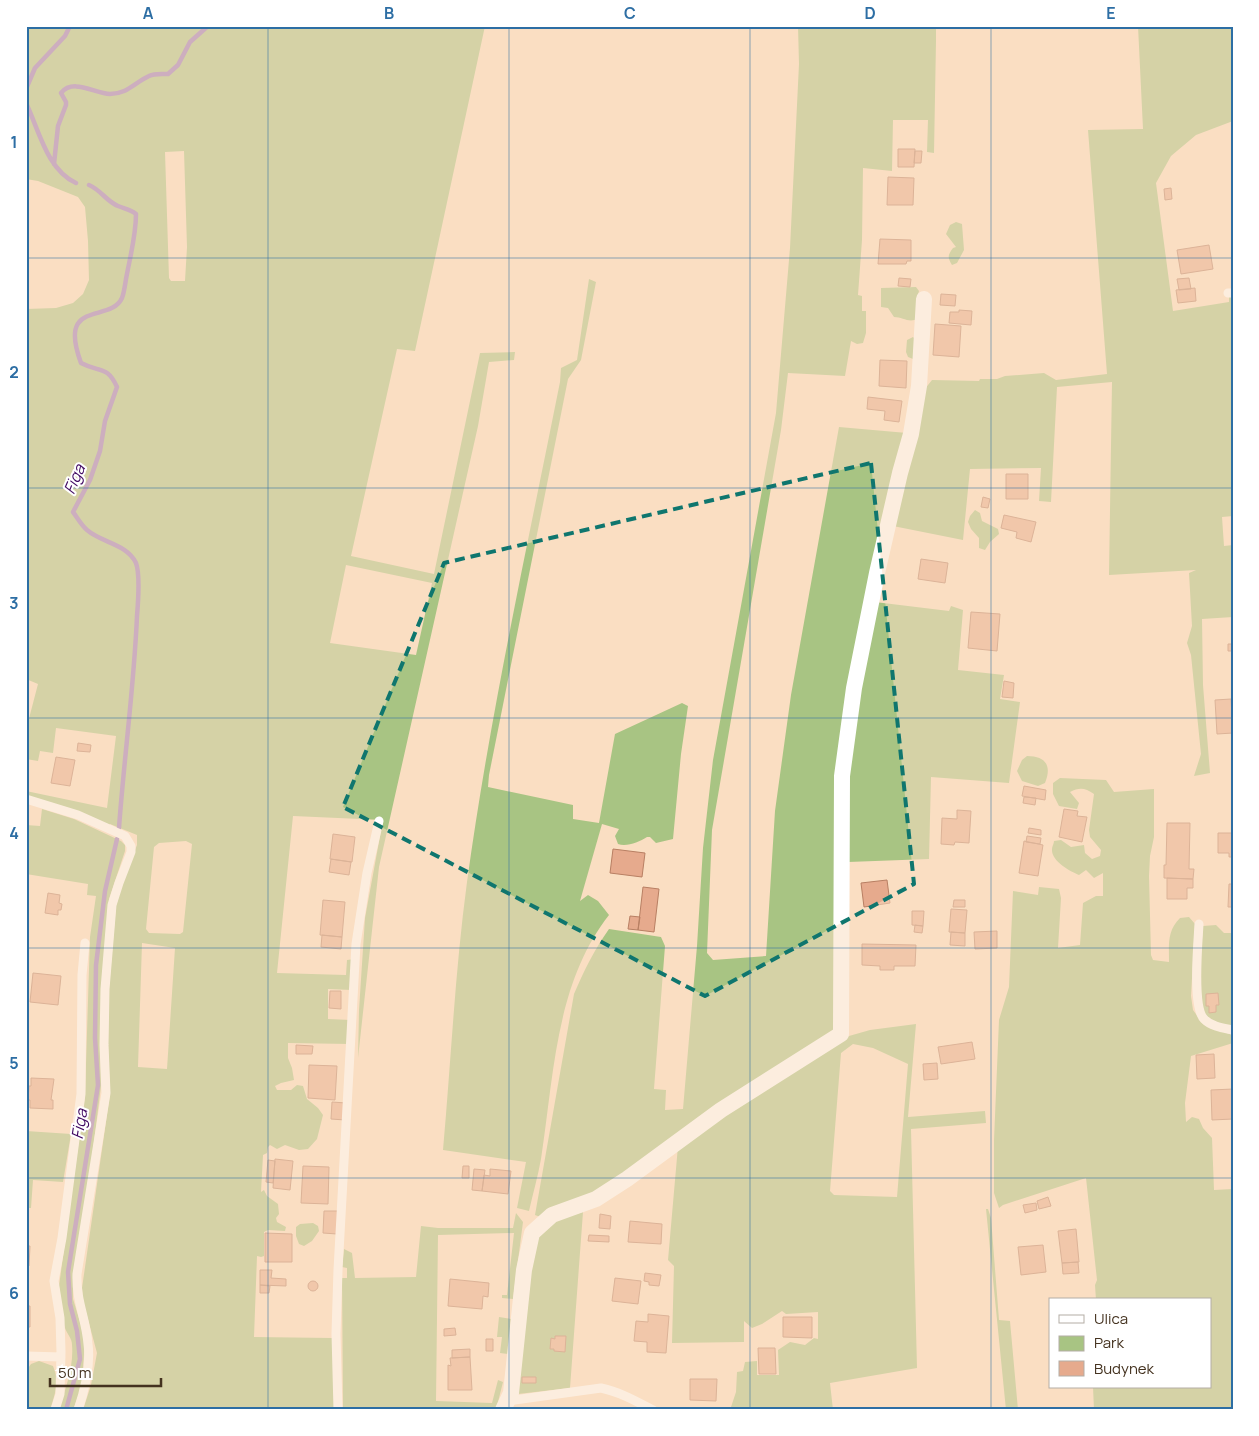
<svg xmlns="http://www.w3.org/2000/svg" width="1259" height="1436" font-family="Manrope,sans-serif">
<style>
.green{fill:#a8c483;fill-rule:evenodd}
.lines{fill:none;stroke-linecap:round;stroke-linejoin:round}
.stream{stroke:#9773ba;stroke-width:4.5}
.building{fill:#e6aa8d;stroke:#b87f63}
.lane{stroke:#fff;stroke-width:9}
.street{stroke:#fff;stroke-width:16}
.marked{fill:none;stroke:#0f766e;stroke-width:4;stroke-dasharray:10 6;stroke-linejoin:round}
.grid{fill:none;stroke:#2d6ea4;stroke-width:1;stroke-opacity:0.55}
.labels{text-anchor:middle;stroke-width:4;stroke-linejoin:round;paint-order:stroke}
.water-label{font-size:16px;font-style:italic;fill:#400962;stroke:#fff}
.neatline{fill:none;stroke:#2d6ea4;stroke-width:2}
.grid-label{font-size:16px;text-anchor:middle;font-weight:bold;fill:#2d6ea4}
</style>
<rect width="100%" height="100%" fill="#fadec2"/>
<path class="green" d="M26 26H485L415 351 397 349 351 556 434 574 480 353 515 352 514 360 489 362 478 426 379 867 358 1058 359 1010 365 918 383 820 293 816 277 973 346 975 347 960 354 959 352 990 328 989V1019L351 1020 350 1044 288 1043V1058L292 1068 294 1080 281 1083 275 1086 277 1090H291L297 1085 303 1086 307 1099 318 1108 323 1115 317 1139 308 1149 299 1150 285 1145 277 1149 270 1145 268 1147 267 1153 263 1155 261 1192 264 1190 267 1196 278 1204 279 1214 276 1218 277 1222 286 1227 285 1231 268 1230 264 1232V1256L261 1257 257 1256 254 1337 332 1338 336 1410H83L91 1385 97 1353 83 1301 82 1288 110 1094 108 1044 109 988 116 906 123 881 137 845V835L110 824 109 826 26 796V791L107 808 116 736 56 728 53 753 40 751 38 761 26 759V730L38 684 26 679V309L56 308 73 303 83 294 89 280 88 241 85 207 78 197 38 181 26 179ZM184 151 187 247 185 281H171L169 278 165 152ZM346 565 432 583 416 655 330 643ZM186 841 192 844 183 932 180 934 149 933 146 929 154 847 159 843ZM142 943 175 948 167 1069 138 1067Z
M798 26H936V41L934 153 927 152 928 120H893L892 171 863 168 862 240 858 295 862 296V311H866V333L863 343 857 344 851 341 845 376 788 373 781 430 712 830 707 953 713 960 766 956 775 811 791 695 839 427 907 433 851 686 833 1034 625 1178 543 1218 535 1215 574 994C584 971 594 950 609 929L661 937 665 946 654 1089 666 1090 665 1110 683 1109 697 946 703 848 713 760 776 413 790 248 799 64Z
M1138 26H1233V121L1196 135 1171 156 1156 183 1173 311 1229 302V297H1233V516L1222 517 1224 546 1233 545V617L1202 619 1203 685 1210 773 1194 776 1201 754 1191 655 1187 643 1192 626 1189 573 1196 570 1109 575 1112 382 1057 387 1051 502 1039 501 1041 468 970 469 963 540 893 526 920 395 932 380 979 381 980 379H997L1005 376 1044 373 1056 380 1107 374 1088 130 1143 129Z
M956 222 962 224 964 250 957 263 952 265C947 257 948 255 953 248L956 247 946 234 950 225Z
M589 279 596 282 581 360 568 379 489 775 488 787 573 805V819L599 823 615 734 682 703 688 706 681 754 673 839 656 843 650 837H647C639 842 627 847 618 844L615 836 619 829 602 824 580 901 588 895 598 901 609 915C555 984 554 1076 541 1159 538 1176 533 1193 529 1211L517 1208 526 1162 443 1150C451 1061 455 971 467 882 490 714 527 548 560 382L561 368 577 360Z
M916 287 919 291 917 298 918 318C910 324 903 317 894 317L888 308 881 307V288Z
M913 337 918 342 913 359 908 357 906 352 907 340Z
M975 510 980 513 982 521 998 529 999 534 990 542 985 550 979 548V538L971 529 968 522 970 516Z
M875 602 949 611 951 606 963 610 958 670 1004 675 1000 699 1020 702 1009 783 931 777 929 859 848 862V772Z
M1027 756C1046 756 1052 766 1045 783L1038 786 1022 781 1017 771 1022 760Z
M1060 778 1106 780 1114 792 1154 789V837L1150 856 1149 876 1151 955 1153 960 1169 962C1169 944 1167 931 1180 918L1189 917 1195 924 1191 996 1193 1010 1203 1024 1217 1030 1233 1035V1043L1191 1056 1185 1103 1186 1122 1192 1117 1199 1119 1203 1128 1212 1138 1214 1190 1233 1189V1410H1094L1093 1387H1210V1300H1096L1095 1285 1097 1280 1086 1178 1003 1205 999 1208 994 1193V1140L999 1020 1009 987 1013 891 1038 895 1039 887 1059 889 1061 898 1058 948 1080 945 1083 903 1096 896H1103V873L1094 878 1086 870 1079 875C1070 871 1051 861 1052 849 1052 846 1054 844 1054 841L1061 840 1071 847 1084 845 1085 853 1092 859 1100 856 1101 850 1090 837 1089 830 1094 794C1085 788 1080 787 1070 792L1079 803 1077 809 1059 806 1053 794V783Z
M42 809 74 819 121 841 125 845V851L109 899 100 1025 101 1086 85 1213 73 1288V1299L85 1338 82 1386 73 1410H59C65 1389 74 1367 72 1345 72 1338 67 1334 65 1328 60 1315 61 1300 59 1286L85 1096 90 937 96 896 87 895 88 884 26 874V825L40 826Z
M1216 925 1224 933H1233V1026C1223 1024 1211 1024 1205 1014 1195 997 1202 946 1203 926Z
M916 1024 908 1117 985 1111 986 1123 911 1129 917 1368 830 1383 833 1410H730L736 1392 737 1372 743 1371 745 1362 757 1361V1375H779L778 1350 790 1342 805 1345 814 1338 818 1339V1312L786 1314 782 1311 762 1324 752 1328 744 1321V1342L672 1343 674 1266 668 1260 678 1146 849 1036 870 1030ZM853 1044 873 1048 908 1064 897 1197 834 1195 830 1191 841 1053Z
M26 1131 71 1134 63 1182 33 1180 31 1208H26Z
M986 1209H988L991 1218 999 1320 1010 1321 1018 1410H1006Z
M583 1212 570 1388 518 1394 533 1243 558 1219Z
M516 1213 523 1222 513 1299 502 1298V1295H507L514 1233 438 1235 436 1401 492 1403 498 1380 503 1382 496 1410H343L342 1278H347V1268L342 1267 344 1249 352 1253 355 1278 416 1277 421 1226 438 1228H513Z
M313 1223 318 1226 319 1231 312 1241 304 1246 299 1244 296 1236V1227L300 1224Z
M499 1317 511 1319 508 1354 500 1353 502 1337H497Z
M39 1361 53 1366C60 1382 55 1394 50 1410H26V1371L31 1364Z"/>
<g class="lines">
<path class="stream" d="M26 89 35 68 65 36 70 26
M26 103C39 130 47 170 76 183
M54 164 58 126 66 105V102L61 93C73 78 94 93 110 94 127 94 134 83 149 76 155 73 162 74 168 74L178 65 190 42 208 26
M89 185C101 190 106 201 118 206 125 209 130 209 136 214 136 236 130 257 126 279 125 285 124 293 122 298 110 324 57 298 81 363 100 373 107 365 117 387L105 421 100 451 90 480 73 512C77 517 81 525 87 530 102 543 127 544 136 563 140 574 138 604 137 616 134 687 124 758 119 828
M66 1410 80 1359 77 1331 70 1304 68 1272 98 1085 95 1038 96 965 105 891 117 839"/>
</g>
<path class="building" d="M898 149H915L914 167H898Z
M915 151H922L921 163H914Z
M888 177 914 178 913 205H887Z
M1171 188 1172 199 1165 200 1164 189Z
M880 239 911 240V261H907L906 264H878Z
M1209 245 1213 269 1181 274 1177 250Z
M899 278 911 279 910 287 898 286Z
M1189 278 1191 289 1179 290 1177 279Z
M1195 288 1196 301 1178 303 1176 290Z
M941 294 956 295 955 306 940 305Z
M959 310 972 311 971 325 949 323 950 312H959Z
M935 324 961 326 959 357 933 355Z
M880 360 907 361 906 388 879 386Z
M868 397 902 401 899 422 884 420 885 411 867 409Z
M1006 474H1028V499H1006Z
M983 497 990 499 988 508 981 507Z
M1004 515 1036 522 1031 542 1016 538 1017 532 1001 528Z
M921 559 948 563 945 583 918 579Z
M971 612 1000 614 997 651 968 648Z
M1228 644H1233V651H1228Z
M1004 681 1014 683 1013 698 1002 697Z
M1231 699 1233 733 1217 734 1215 700Z
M78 743 91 745 90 752 77 751Z
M56 757 75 760 70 786 51 783Z
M1024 786 1046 790 1045 800 1022 796Z
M1024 797 1036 798 1035 805 1023 803Z
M1064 809 1078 811 1077 816 1087 817 1082 842 1059 837Z
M957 810 971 811 969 843 955 842 954 845 941 844 942 818 957 819Z
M1167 823H1190L1189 869H1194L1193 879 1164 878V865H1166Z
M1029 828 1041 830V835L1028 833Z
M1218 833H1233V857H1229V853H1218Z
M333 834 355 837 352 862 330 859Z
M1027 836 1041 838 1040 844 1026 842Z
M1024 841 1043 845 1038 876 1019 873Z
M613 849 645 853 642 877 610 873Z
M331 859 351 862 349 875 329 872Z
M1167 878 1193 879V888H1187V899H1167Z
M887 880 890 903 864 907 861 883Z
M1229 884H1233V907H1228Z
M643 887 659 889 654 932 638 930Z
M48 893 60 895 59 903 62 904 61 910H58V915L45 913Z
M323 900 345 902 342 937 320 935Z
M954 900H965V907H953Z
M951 909 967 910 965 933 949 932Z
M912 911H924L923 926 912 925Z
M630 916 640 917 638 930 628 929Z
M915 925 923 926 922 933 914 932Z
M997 931V948L975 949 974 932Z
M951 932 965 933V946L950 945Z
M322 935 342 937 341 949 321 947Z
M862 944 916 945 915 966H894V970H880V966L862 965Z
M33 973 61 976 58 1005 30 1002Z
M330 991H341V1009L329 1008Z
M1218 993 1219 1005H1216V1012L1209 1013V1006H1206V994Z
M972 1042 975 1059 941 1064 938 1047Z
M296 1045 313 1046 312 1054H296Z
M1214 1054 1215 1078 1197 1079 1196 1055Z
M937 1063 938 1079 924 1080 923 1064Z
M309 1065 337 1066 335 1100 308 1098Z
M31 1078 54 1079 51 1100H53V1109L30 1108V1100H28L29 1086H31Z
M1233 1089V1119L1212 1120 1211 1090Z
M332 1102 346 1103 345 1120 331 1119Z
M275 1159 293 1161 290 1190 273 1188Z
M268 1160 275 1161 273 1183 266 1182Z
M303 1166 329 1167 328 1204 301 1203Z
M463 1166H469V1178H462Z
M474 1169 485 1170 482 1191 472 1190Z
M490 1169 511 1171 508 1194 482 1191 484 1175 490 1176Z
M1048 1197 1051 1206 1039 1209 1037 1201Z
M1036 1203 1037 1210 1025 1213 1023 1205Z
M324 1211H338L337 1234 323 1233Z
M600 1214 611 1216 610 1229 599 1228Z
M630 1221 662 1224 661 1244 628 1242Z
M1076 1229 1079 1262 1062 1263 1058 1231Z
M265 1233 292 1234V1262H265Z
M589 1235 609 1236V1242L588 1241Z
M26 1243 27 1246H30L29 1266H26Z
M1043 1245 1046 1272 1021 1275 1018 1247Z
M1078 1262 1079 1273 1063 1274 1062 1263Z
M260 1270H272L271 1278 286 1279V1286L260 1285Z
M645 1273 661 1275 659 1286 649 1285V1282L644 1281Z
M615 1278 641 1281 638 1304 612 1301Z
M450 1279 489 1283 488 1297 483 1296 482 1309 448 1306Z
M308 1286a5 5 0 1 1 10 0a5 5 0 1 1-10 0Z
M260 1285 270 1286 269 1293H260Z
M26 1306H30V1327H26Z
M648 1314 669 1316 666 1353 647 1352V1342L634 1341 636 1321 648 1322Z
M783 1317H812V1338L783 1337Z
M455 1328 456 1335 444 1336V1329Z
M555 1336H566L565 1352 554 1351V1349H550L551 1338 555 1339Z
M486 1339H493V1351H486Z
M758 1348H775L776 1374H759Z
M470 1349V1357L452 1358V1350Z
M470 1357 472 1390H448V1365L451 1366 450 1358Z
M522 1377H536V1383H522Z
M690 1379H717L716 1401 690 1400Z"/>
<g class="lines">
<path class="lane" d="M1228 293H1233
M26 799 78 815 125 836 131 846V852L119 883 112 905 105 989 104 1045 106 1093 77 1274C76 1302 86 1318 88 1344 91 1366 85 1389 78 1410
M1199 924C1198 943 1192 1007 1204 1019 1212 1027 1223 1028 1233 1030
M26 1356 61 1357
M507 1401 601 1388C620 1392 636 1401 653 1410
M55 1410 60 1394 61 1352 60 1318 54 1281 62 1238 81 1094 82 975 85 943
M338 1410 336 1334 338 1270 356 944 367 873 379 821"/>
<path class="street" d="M503 1410 511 1393 524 1270 532 1233 552 1215 596 1199 627 1179 721 1110 841 1034 842 776 854 688 877 573 900 473 911 434 919 386 924 299"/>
</g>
<path d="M0 0H1259V1436H0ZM871 463 914 884 705 996 343 807 444 563Z" fill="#fadec2" fill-opacity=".55" fill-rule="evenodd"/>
<path class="marked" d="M871 463 914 884 705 996 343 807 444 563Z"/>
<path class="grid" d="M268 26V1410M509 26V1410M750 26V1410M991 26V1410M26 258H1233M26 488H1233M26 718H1233M26 948H1233M26 1178H1233"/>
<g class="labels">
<g class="water-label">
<text transform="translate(74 479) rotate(-67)" y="6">Figa</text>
<text transform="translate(79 1124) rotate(-81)" y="6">Figa</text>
</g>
</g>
<rect width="1259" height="1436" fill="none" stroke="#ffffff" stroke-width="55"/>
<rect x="1049" y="1298" width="162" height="90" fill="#ffffff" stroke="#b4ada5"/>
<rect x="1059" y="1315" width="25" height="8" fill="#ffffff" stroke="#b4ada5"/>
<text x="1094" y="1324" font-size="15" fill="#44321f">Ulica</text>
<rect x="1059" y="1336" width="25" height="15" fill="#a8c483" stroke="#b4ada5"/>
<text x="1094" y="1348" font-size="15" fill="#44321f">Park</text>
<rect x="1059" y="1361" width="25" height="15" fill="#e6aa8d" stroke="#b4ada5"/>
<text x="1094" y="1374" font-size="15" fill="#44321f">Budynek</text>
<path d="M50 1378v8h111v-8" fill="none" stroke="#44321f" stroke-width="2.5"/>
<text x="58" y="1378" font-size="15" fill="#44321f" stroke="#ffffff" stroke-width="4" paint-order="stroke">50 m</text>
<rect x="28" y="28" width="1204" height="1380" class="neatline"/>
<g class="grid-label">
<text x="148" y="19">A</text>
<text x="389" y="19">B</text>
<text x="630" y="19">C</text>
<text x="870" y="19">D</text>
<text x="1111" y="19">E</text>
<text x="14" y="148">1</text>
<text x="14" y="378">2</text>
<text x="14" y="609">3</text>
<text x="14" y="839">4</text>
<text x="14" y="1069">5</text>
<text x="14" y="1299">6</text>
</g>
</svg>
